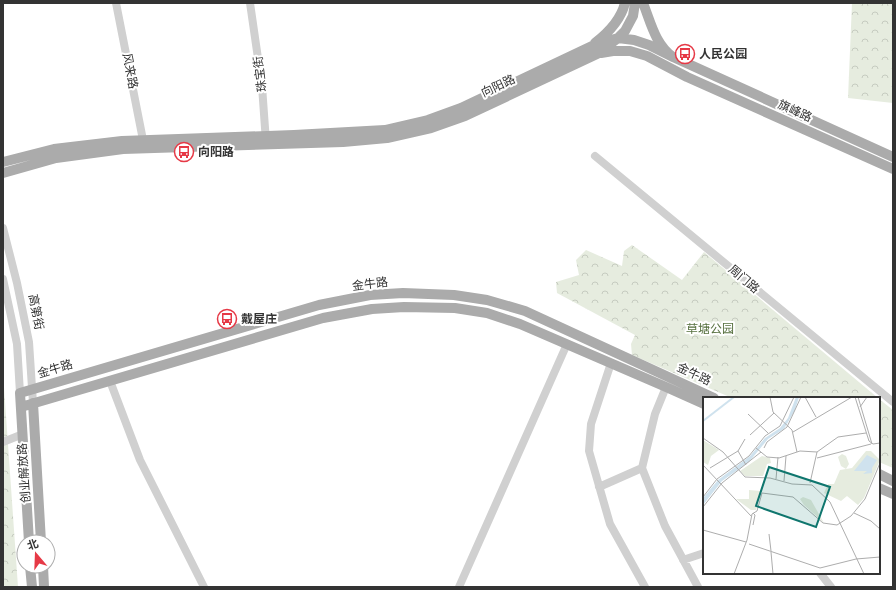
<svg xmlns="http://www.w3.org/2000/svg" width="896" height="590" font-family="'Exo 2','Noto Sans SC',sans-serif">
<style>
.forest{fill:url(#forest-crowns)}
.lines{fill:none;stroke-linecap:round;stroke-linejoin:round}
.minor{stroke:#d0d0d0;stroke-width:8}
.major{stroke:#ababab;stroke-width:10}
.labels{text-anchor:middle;stroke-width:4;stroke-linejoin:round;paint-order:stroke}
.poi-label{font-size:12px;font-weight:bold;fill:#333;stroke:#fff;text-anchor:start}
.street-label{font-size:12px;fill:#333;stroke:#fff}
.park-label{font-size:12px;fill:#56703f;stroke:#fff}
.inset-river{fill:none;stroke:#cfe2ee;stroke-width:2}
.inset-road{fill:none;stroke:#adadad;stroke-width:1}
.view{fill:#0f766e;fill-opacity:0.15;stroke:#0f766e;stroke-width:2}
.inset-edge{fill:none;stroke:#333;stroke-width:2}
</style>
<defs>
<pattern id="forest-crowns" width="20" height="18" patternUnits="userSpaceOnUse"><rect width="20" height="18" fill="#e6ecdf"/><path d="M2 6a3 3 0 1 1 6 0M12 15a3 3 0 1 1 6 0" fill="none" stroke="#c6cbc0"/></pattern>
</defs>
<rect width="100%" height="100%" fill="#fff"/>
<path class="forest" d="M852 3H893V103L848 98Z
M632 245 682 280 704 252 878 398H732L632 355 631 344 635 335 557 293 556 282 579 275 576 260 586 250 622 266 624 251Z
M3 373 18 587H3Z
M879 399 893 410V468L879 462Z"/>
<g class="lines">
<path class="minor" d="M116 3 143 140
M250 3 262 86 266 142
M595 156 893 402
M3 228 17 283 29 342 33 403
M3 279 17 344 20 393
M611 363 591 424 589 451 610 524 645 587
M110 381 140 460 204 587
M666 387 655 414 642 468 665 526 698 587
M3 442 23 434
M599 487 642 468
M683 560 704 553
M820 573 831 587
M459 587 567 344"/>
<path class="major" d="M643 3C651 23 655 44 673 57L893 157
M595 43C608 33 621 19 625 3
M601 53 613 51H630L647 56 687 77 893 169
M3 162 54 149 122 141 294 135 385 130 428 120 461 108 592 46 618 38 634 40 649 45 673 57
M3 173 56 158 123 149 343 142 387 138 431 128 465 116 597 54 618 38 625 31 633 16 635 3
M33 403 41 542
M21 407 323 318 372 309 404 307 455 308 487 313 520 324 666 387 704 404
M879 474 893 481
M879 488 893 494
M29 542 20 393 319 305 370 295 403 293 454 295 487 300 525 311 714 398
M30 566 32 587
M43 566 44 587"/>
</g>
<defs>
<symbol id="bus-ring" viewBox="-11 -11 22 22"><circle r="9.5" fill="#fff" stroke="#e63946" stroke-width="1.5"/><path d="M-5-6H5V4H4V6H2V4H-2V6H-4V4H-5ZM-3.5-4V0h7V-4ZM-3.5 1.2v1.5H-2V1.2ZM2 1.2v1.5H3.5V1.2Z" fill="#e63946"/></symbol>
</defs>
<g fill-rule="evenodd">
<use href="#bus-ring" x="674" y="43" width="22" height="22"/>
<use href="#bus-ring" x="173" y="141" width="22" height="22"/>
<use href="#bus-ring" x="216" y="308" width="22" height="22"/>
</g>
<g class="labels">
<g class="poi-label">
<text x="699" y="58">人民公园</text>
<text x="198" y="156">向阳路</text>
<text x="241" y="323">戴屋庄</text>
</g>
<g class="street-label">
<text transform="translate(130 71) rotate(79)" y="4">风来路</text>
<text transform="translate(260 74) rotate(-97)" y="4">珠宝街</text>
<text transform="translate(498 86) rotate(-25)" y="4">向阳路</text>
<text transform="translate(795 111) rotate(24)" y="4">旗峰路</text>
<text transform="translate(744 279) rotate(40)" y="4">周门路</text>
<text transform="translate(370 284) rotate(-7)" y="4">金牛路</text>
<text transform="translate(36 312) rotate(79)" y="4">高第街</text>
<text transform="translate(55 369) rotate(-17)" y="4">金牛路</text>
<text transform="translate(694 374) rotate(25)" y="4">金牛路</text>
<text transform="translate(24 473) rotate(-94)" y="4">创业解放路</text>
</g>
<g class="park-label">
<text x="710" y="333">草塘公园</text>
</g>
</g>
<g transform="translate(703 397)">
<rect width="177" height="177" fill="#fff"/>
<path d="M163 54H168L177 63 161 101 155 108 144 99 138 104 121 96 125 87H131L137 73 149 71ZM59 59 67 61 68 66 64 67 60 79H42L37 74ZM46 93 58 94 53 113H48L33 102H46ZM100 100 108 103 121 126 101 108 97 102Z" fill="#e6ecdf"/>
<path d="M0 43 16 53 8 59 5 68 0 65ZM139 57 143 59 146 67 143 72 138 69 135 60ZM138 73 150 78V84L145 85 137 80Z" fill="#e6ecdf"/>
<path d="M93 0H96L92 13 81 32 65 42 46 65 19 84 0 108V101L15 83 47 59 62 41 77 31 85 21ZM164 58 174 63 169 71V76L160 77 164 74H151Z" fill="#cfe2ee"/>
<path class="inset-river" d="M0 24 31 0"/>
<path class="inset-road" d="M67 0 70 15 89 33 94 55M102 0 113 20M152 0 166 44 170 47 177 46M155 0 169 47M157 10 164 0M45 17 65 36M90 35 149 0M47 38 71 16M0 41 20 55 42 80 67 81 89 87 109 88 127 105 161 177M53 51 64 60 76 61 97 54 114 55 107 86M61 51 64 45 84 30 98 0M35 54 43 68M114 55 135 40 163 36M114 61 168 47M0 68 48 119M7 71 35 54 42 42M73 82 75 60M81 84 83 59M0 100 14 82 46 59 62 39 77 29 91 0M0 110 19 86 58 55M50 116 52 118 50 128M151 116 168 124 177 132M0 133 43 145M66 137 68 154M46 147 117 171 153 162 177 160M68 155 70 177M31 177 44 143 49 117 54 114 59 96 90 100 120 126 134 128 148 119 162 102 177 66"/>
<path class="view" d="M66 70 127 90 113 130 53 109Z"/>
<rect width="177" height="177" class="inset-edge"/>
</g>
<rect width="896" height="590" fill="none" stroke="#333333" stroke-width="8"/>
<g transform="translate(36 554) rotate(341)"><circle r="19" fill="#ffffff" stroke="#adadad"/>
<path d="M0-3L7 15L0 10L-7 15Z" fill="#e63946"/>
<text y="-6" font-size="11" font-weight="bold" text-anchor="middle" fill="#333333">北</text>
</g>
</svg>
